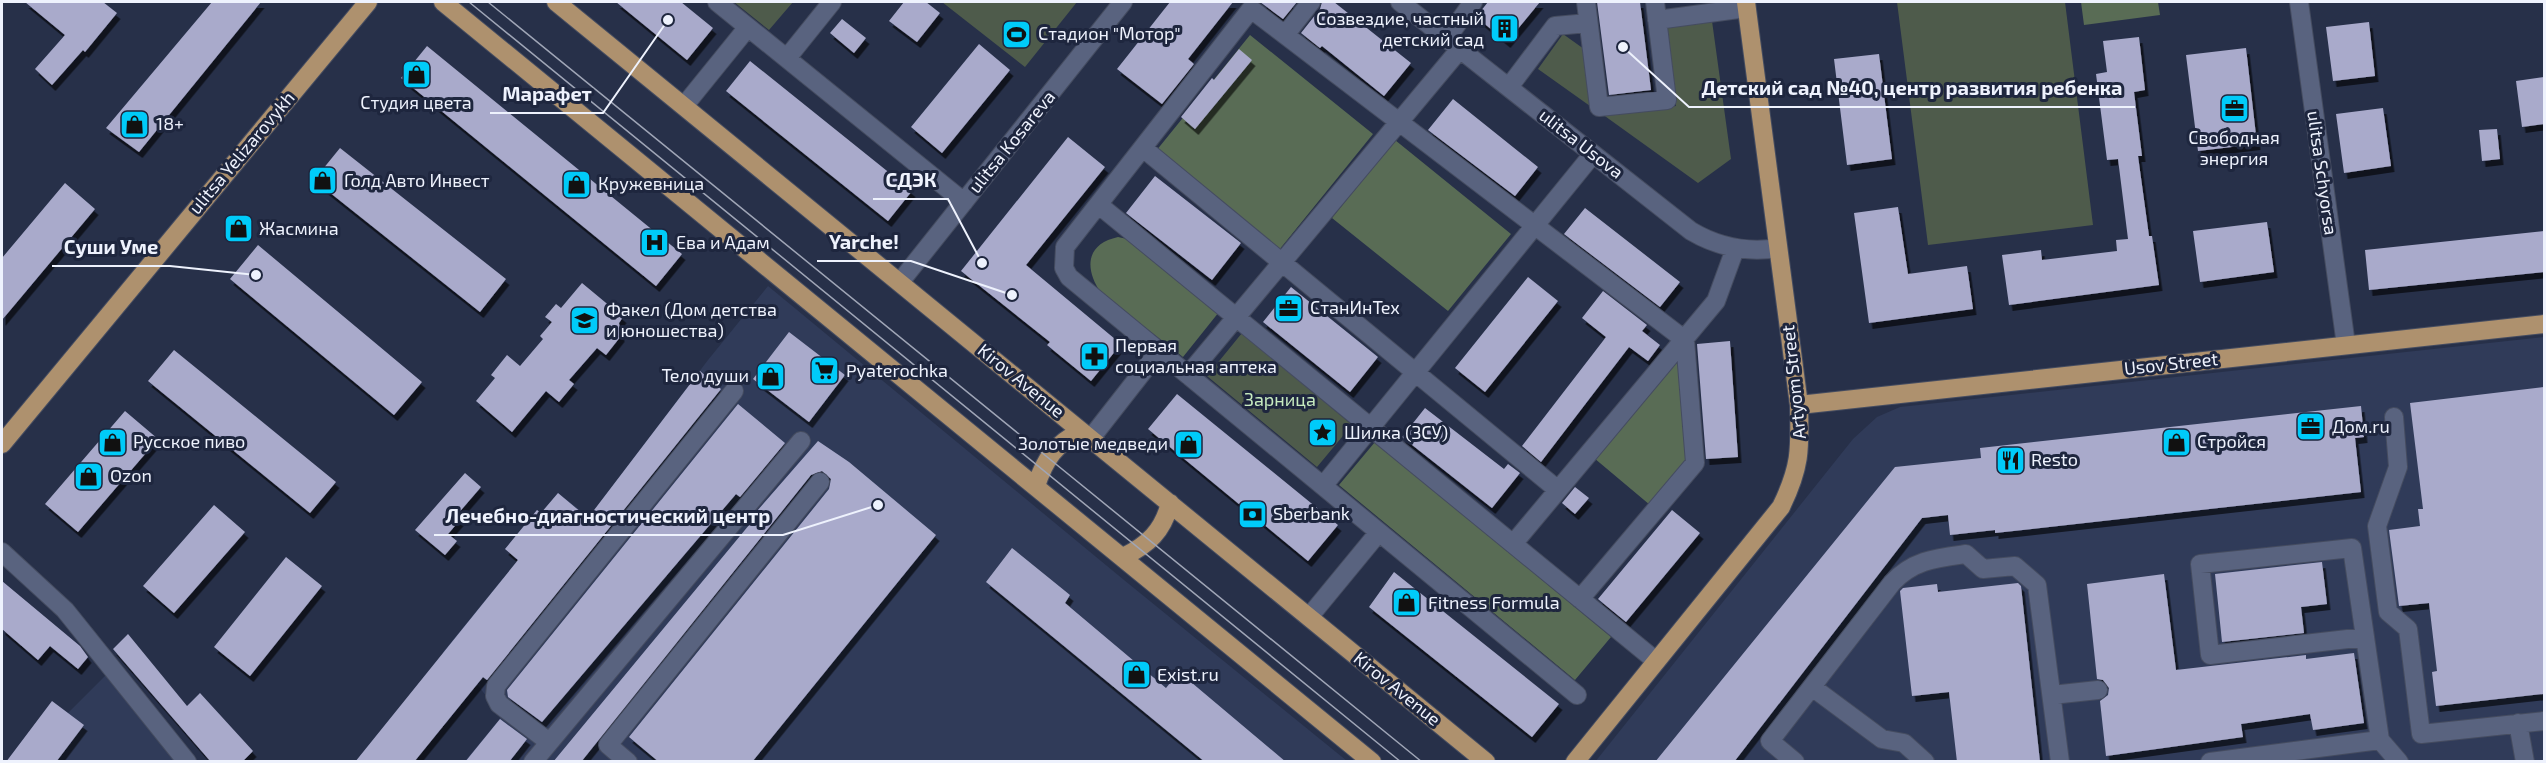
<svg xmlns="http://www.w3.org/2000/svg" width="2546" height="763" font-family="'Exo 2',sans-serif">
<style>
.built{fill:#303b59}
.green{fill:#4e5b4b}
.forest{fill:#596c55}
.building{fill:#a9aacb;filter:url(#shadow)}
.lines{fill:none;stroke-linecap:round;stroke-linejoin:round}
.minor-casing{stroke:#454c60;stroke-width:20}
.major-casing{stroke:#454c60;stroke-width:20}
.minor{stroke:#59637f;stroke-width:18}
.major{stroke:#ae916e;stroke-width:18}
.tram{stroke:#a0a6b7;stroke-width:1.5}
.labels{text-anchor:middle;stroke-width:6;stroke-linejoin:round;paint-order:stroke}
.poi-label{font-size:18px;fill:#eef2fd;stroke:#1e263e;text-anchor:start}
.street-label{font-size:18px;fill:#eef2fd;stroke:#1e263e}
.park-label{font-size:18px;fill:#c7ebbf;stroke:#1e263e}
.leader{fill:none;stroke:#eef2fd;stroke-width:2}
.callout-dot{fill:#eef2fd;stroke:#1e263e;stroke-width:2}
.callout-label{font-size:20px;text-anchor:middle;font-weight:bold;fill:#eef2fd;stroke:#1e263e;stroke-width:6;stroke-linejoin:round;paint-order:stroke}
</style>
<defs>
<filter id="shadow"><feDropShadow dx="3.5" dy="6" stdDeviation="0" flood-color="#0009"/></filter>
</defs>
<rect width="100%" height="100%" fill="#273049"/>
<path class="built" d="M768 286 1124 580 1347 761H465L502 716 468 673 443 652 503 578 510 584 525 565 505 549 537 510 541 513 558 493 589 517 708 360Z
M2544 337V761L1595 762 1853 439 1877 417 1900 407Z
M108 673 178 762H6L52 702 68 713Z"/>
<path class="green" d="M734 2H793L769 30Z
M942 2H1077L1025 67Z
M1897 2H2065L2093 225 1928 245Z
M1712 21 1731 159 1698 183 1602 114 1676 106 1666 26Z
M1563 34 1584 49 1590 106 1538 69Z
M1242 333 1352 425 1317 467 1207 376Z"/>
<path class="forest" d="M2081 2H2158L2160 15 2084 25Z
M1250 35 1373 134 1279 250 1156 151Z
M1395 140 1511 234 1448 311 1332 218Z
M1118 237 1127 239 1219 312 1183 357 1101 293C1084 268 1086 244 1118 237Z
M1678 358 1687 460 1650 505 1594 458Z
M1375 442 1611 637 1575 680 1339 485Z"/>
<path class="building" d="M25 2H103L117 13 85 52 83 50 52 85 35 69 65 35Z
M212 2H261L139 152 106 128Z
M616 2H681L713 28 687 60Z
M904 2H926L940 13 917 42 889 21Z
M1170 2H1233L1188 59 1194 64 1162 104 1117 69Z
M1260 2H1297L1283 19Z
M1322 2H1334L1411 63 1384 96 1322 46 1320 48 1301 33 1320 9Z
M1488 2H1540L1507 42 1476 17Z
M1597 2H1640L1651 90 1609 95Z
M842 19 866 38 854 53 830 33Z
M2369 22 2375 76 2333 81 2326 27Z
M2139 37 2145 90 2134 92 2142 156H2138L2149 236H2152L2159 285 2009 305 2002 255 2041 250 2042 260 2117 251 2116 240 2128 239 2118 159 2107 160 2096 74 2107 72 2103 41Z
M979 44 1010 70 942 153 911 127Z
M427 46 682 254 656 286 401 78Z
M2246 48 2257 144 2198 151 2186 55Z
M1239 49 1252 60 1195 129 1181 117 1212 78 1214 80Z
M1879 54 1892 159 1847 165 1834 59Z
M750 61 912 191 888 221 726 91Z
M2544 77V124L2522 127 2516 81Z
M1453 99 1538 167 1515 196 1428 130Z
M2383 108 2391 166 2344 173 2336 114Z
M2497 129 2500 159 2482 161 2479 130Z
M1068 137 1105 167 1026 265 1121 344 1091 381 1047 345 1050 342 961 271Z
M340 148 506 279 480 312 314 180Z
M1155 176 1241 243 1212 280 1126 213Z
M65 183 95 209 2 320V258Z
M1898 207 1908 274 1967 266 1973 309 1869 323 1854 213Z
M1585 208 1680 282 1660 307 1564 234Z
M2267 222 2274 272 2200 282 2193 231Z
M2544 231V272L2369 290 2365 250Z
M258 245 422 382 394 415 230 279Z
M1528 277 1558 301 1485 392 1455 368Z
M582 283 623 317 619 323 621 336 606 355 597 348 569 380 574 384 559 402 546 391 512 432 476 401 495 378 491 375 507 355 520 366 543 339 540 336 552 322 545 317 556 304 561 308Z
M1291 287 1378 357 1350 392 1263 322Z
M1603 291 1647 325 1642 331 1660 345 1648 361 1629 347 1541 462 1522 446 1606 337 1582 318Z
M789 332 845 375 809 422 753 379Z
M1730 341 1738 457 1706 459 1697 344Z
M174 350 336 482 310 513 148 381Z
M700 371 721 389 487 680 483 677 414 762H355L518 560 505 549 537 510 541 513 558 493 588 518Z
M2544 387 2543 694 2436 706 2432 672 2437 671 2429 603 2399 606 2389 530 2420 526 2418 509H2423L2410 403Z
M1177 394 1338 525 1308 561 1148 429Z
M738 404 785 443 740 497 736 494 542 722 508 697 507 690Z
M2361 406 2364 437 2355 438 2361 492 1995 533V530L1950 535 1948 515 1922 518 1734 762H1655L1895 467 1981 458 1980 448Z
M1425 408 1504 469 1508 464 1520 473 1492 508 1402 437Z
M125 411 158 439 78 532 45 504Z
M818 441 849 462 936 535 752 762H659L629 737 829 489 831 479 822 471 811 475 581 762H553L759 513 757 511Z
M465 473 481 487 456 516 460 520 448 534 457 541 445 555 415 530Z
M1575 487 1589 498 1575 514 1562 503Z
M214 505 245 532 174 613 143 586Z
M1672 510 1700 533 1626 622 1598 599Z
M1012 548 1070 595 1065 603 1166 688 1179 672 1286 762H1205L986 582Z
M286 557 322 586 250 676 214 647Z
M2322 562 2327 604 2301 607 2304 633 2222 642 2215 574Z
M1394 572 1559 704 1532 737 1369 607Z
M2164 574 2176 670 2306 655V659L2354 653 2364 723 2313 730 2310 714 2241 724 2243 737 2106 756 2100 701 2108 695 2109 688 2103 680 2097 679 2087 584Z
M2 581 80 646 88 657 78 669 50 646 38 660 2 629Z
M2018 583 2021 586 2040 762H1957L1949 692 1912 696 1900 591 1903 588 1937 584 1938 592Z
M128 634 187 706 200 693 253 751 242 762H211L113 649Z
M52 701 84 725 56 762H6Z
M500 719 527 739 509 762H465Z"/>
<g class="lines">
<defs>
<path id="minor" d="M717 2 964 202
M1400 2 1691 231C1718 247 1746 253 1778 248
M1586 2 1599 107 1667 100 1655 2
M2299 2 2346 345
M1657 20 1746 8
M1285 35 1311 2
M1447 38 1473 2
M787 58 832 2
M1509 87 1555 26 1588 23
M684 106 748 27
M1143 148 1558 490
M1099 205 1656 661
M900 282 1123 2
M1188 375 1460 49
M2394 417 2398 467 2377 526 2388 612 2408 629 2421 734 2544 721
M1091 438 1159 351
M1323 486 1593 154
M1513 544 1716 301 1735 249
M2 552 65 610 187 762
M1309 617 1379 532
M2365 637 2210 655 2200 564 2352 548 2380 740 2399 762
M1812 687 1882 739 1904 743 1925 762
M1577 695 1069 277 1064 268 1065 247 1251 9 1685 340 1695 463 1580 599
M2052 695 2098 690
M2518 723 2525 762
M549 742 499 704 495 696 496 686 734 391
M533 762 801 441
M628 762 608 745 820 482
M1795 762 1770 741 1892 583C1913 560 1936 558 1966 554L1983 569 2015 566 2037 585 2060 762
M2210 762 2380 740"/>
<path id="major" d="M443 2 1372 762
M556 2 1486 762
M1799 405 2544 324
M2 444 368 2
M1036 486C1045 459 1055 444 1081 431
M1123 557C1148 545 1163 531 1170 503
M1575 762 1781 507C1801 466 1800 449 1799 405L1746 2"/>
</defs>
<use href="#minor" class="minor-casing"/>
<use href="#major" class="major-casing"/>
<use href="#minor" class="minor"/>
<use href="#major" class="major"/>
<path class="tram" d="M469 2 1401 762
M488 2 1422 762"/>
</g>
<defs>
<symbol id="building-square" viewBox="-11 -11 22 22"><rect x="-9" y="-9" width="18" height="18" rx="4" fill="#00cbf9" stroke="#1e263e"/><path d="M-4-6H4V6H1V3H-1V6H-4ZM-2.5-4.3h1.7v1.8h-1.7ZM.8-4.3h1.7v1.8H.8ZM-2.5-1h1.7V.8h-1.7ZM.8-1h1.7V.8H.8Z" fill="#111"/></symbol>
<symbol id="stadium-square" viewBox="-11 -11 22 22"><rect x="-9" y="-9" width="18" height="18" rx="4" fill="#00cbf9" stroke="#1e263e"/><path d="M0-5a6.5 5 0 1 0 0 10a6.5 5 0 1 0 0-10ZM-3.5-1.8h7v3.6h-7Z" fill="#111"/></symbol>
<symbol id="shop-square" viewBox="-11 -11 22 22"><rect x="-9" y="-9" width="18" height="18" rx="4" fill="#00cbf9" stroke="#1e263e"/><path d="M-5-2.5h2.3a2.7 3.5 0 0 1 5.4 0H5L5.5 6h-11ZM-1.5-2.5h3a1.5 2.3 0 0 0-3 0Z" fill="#111"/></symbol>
<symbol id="office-square" viewBox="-11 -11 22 22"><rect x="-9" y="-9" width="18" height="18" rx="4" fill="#00cbf9" stroke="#1e263e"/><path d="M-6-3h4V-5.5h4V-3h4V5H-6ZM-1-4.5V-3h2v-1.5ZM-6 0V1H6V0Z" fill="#111"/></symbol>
<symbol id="hospital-square" viewBox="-11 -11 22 22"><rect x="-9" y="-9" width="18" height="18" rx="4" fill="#00cbf9" stroke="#1e263e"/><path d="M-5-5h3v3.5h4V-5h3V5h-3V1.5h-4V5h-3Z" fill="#111"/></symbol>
<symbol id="school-square" viewBox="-11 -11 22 22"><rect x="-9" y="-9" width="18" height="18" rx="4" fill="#00cbf9" stroke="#1e263e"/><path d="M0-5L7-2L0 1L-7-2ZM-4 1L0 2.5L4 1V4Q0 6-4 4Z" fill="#111"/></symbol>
<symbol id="pharmacy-square" viewBox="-11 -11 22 22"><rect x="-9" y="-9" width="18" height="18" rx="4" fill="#00cbf9" stroke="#1e263e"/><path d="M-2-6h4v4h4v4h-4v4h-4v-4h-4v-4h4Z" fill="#111"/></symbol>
<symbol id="supermarket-square" viewBox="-11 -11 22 22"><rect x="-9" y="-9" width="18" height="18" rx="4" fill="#00cbf9" stroke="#1e263e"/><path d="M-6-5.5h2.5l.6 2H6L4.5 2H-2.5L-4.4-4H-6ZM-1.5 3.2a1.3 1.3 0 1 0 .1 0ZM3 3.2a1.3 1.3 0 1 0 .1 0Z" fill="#111"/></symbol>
<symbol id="sight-square" viewBox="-11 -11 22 22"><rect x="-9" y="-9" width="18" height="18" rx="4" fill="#00cbf9" stroke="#1e263e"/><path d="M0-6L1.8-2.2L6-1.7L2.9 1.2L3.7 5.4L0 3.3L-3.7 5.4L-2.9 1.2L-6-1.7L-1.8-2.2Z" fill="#111"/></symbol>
<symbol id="restaurant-square" viewBox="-11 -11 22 22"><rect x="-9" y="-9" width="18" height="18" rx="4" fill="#00cbf9" stroke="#1e263e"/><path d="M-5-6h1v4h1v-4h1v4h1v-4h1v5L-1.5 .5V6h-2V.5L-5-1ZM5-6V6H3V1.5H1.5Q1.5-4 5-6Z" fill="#111"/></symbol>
<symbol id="bank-square" viewBox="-11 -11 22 22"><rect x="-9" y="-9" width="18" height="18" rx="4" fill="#00cbf9" stroke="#1e263e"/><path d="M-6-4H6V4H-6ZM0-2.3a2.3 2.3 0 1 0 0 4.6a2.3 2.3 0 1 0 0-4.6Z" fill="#111"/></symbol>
</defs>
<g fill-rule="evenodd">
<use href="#building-square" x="1488" y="12" width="33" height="33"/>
<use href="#stadium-square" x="1000" y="18" width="33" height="33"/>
<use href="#shop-square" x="400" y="58" width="33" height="33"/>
<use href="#office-square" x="2218" y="92" width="33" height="33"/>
<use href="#shop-square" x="118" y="108" width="33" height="33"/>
<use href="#shop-square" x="306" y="164" width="33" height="33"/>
<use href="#shop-square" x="560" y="168" width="33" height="33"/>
<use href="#shop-square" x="222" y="212" width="33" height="33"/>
<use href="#hospital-square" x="638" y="226" width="33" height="33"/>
<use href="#office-square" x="1272" y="292" width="33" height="33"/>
<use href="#school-square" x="568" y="304" width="33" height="33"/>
<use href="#pharmacy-square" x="1078" y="340" width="33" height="33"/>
<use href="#supermarket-square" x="808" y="354" width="33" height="33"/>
<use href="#shop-square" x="754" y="360" width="33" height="33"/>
<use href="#office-square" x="2294" y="410" width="33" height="33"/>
<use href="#sight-square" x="1306" y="416" width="33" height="33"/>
<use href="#shop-square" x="96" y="426" width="33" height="33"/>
<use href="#shop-square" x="2160" y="426" width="33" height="33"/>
<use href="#shop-square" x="1172" y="428" width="33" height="33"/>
<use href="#restaurant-square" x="1994" y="444" width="33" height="33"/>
<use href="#shop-square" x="72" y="460" width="33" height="33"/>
<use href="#bank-square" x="1236" y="498" width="33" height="33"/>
<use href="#shop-square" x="1390" y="586" width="33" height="33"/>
<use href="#shop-square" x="1120" y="658" width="33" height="33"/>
</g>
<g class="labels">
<g class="poi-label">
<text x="1484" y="25" text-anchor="end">Созвездие, частный<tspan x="1484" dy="21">детский сад</tspan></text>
<text x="1038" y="40">Стадион "Мотор"</text>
<text x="416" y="109" text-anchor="middle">Студия цвета</text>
<text x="156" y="130">18+</text>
<text x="2234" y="144" text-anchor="middle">Свободная<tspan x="2234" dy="21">энергия</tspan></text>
<text x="344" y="187">Голд Авто Инвест</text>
<text x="598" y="190">Кружевница</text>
<text x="259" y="235">Жасмина</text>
<text x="676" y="249">Ева и Адам</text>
<text x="1310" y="314">СтанИнТех</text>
<text x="606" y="316">Факел (Дом детства<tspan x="606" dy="21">и юношества)</tspan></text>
<text x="1115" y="352">Первая<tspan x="1115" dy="21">социальная аптека</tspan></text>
<text x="846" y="377">Pyaterochka</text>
<text x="749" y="382" text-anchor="end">Тело души</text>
<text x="2332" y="433">Дом.ru</text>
<text x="1344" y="439">Шилка (ЗСУ)</text>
<text x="133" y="448">Русское пиво</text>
<text x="2197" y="448">Стройся</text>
<text x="1168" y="450" text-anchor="end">Золотые медведи</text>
<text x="2031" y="466">Resto</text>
<text x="110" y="482">Ozon</text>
<text x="1273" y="520">Sberbank</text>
<text x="1428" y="609">Fitness Formula</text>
<text x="1157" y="681">Exist.ru</text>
</g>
<g class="street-label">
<text transform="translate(1012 142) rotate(-51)" y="6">ulitsa Kosareva</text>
<text transform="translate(1581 144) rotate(38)" y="6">ulitsa Usova</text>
<text transform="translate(242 153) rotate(-50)" y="6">ulitsa Yelizarovykh</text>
<text transform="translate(2322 173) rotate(82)" y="6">ulitsa Schyorsa</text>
<text transform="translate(2171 364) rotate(-6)" y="6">Usov Street</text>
<text transform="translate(1021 381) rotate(39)" y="6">Kirov Avenue</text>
<text transform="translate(1794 382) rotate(-96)" y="6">Artyom Street</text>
<text transform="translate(1397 689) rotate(39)" y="6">Kirov Avenue</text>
</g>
<g class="park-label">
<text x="1280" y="406">Зарница</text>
</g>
</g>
<path class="leader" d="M1623 47L1689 107H2135M668 20L603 113H490M982 263L948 199H873M1012 295L911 261H817M256 275L170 266H52M878 505L783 535H434"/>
<g class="callout-dot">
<circle cx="1623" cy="47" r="6"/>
<circle cx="668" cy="20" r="6"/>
<circle cx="982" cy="263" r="6"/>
<circle cx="1012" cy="295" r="6"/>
<circle cx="256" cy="275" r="6"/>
<circle cx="878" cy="505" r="6"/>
</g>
<g class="callout-label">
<text x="1912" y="95">Детский сад №40, центр развития ребенка</text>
<text x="547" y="101">Марафет</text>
<text x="911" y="187">СДЭК</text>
<text x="864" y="249">Yarche!</text>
<text x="111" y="254">Суши Уме</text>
<text x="608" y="523">Лечебно-диагностический центр</text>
</g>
<rect width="2546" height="763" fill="none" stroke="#eef2fd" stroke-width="6"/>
</svg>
